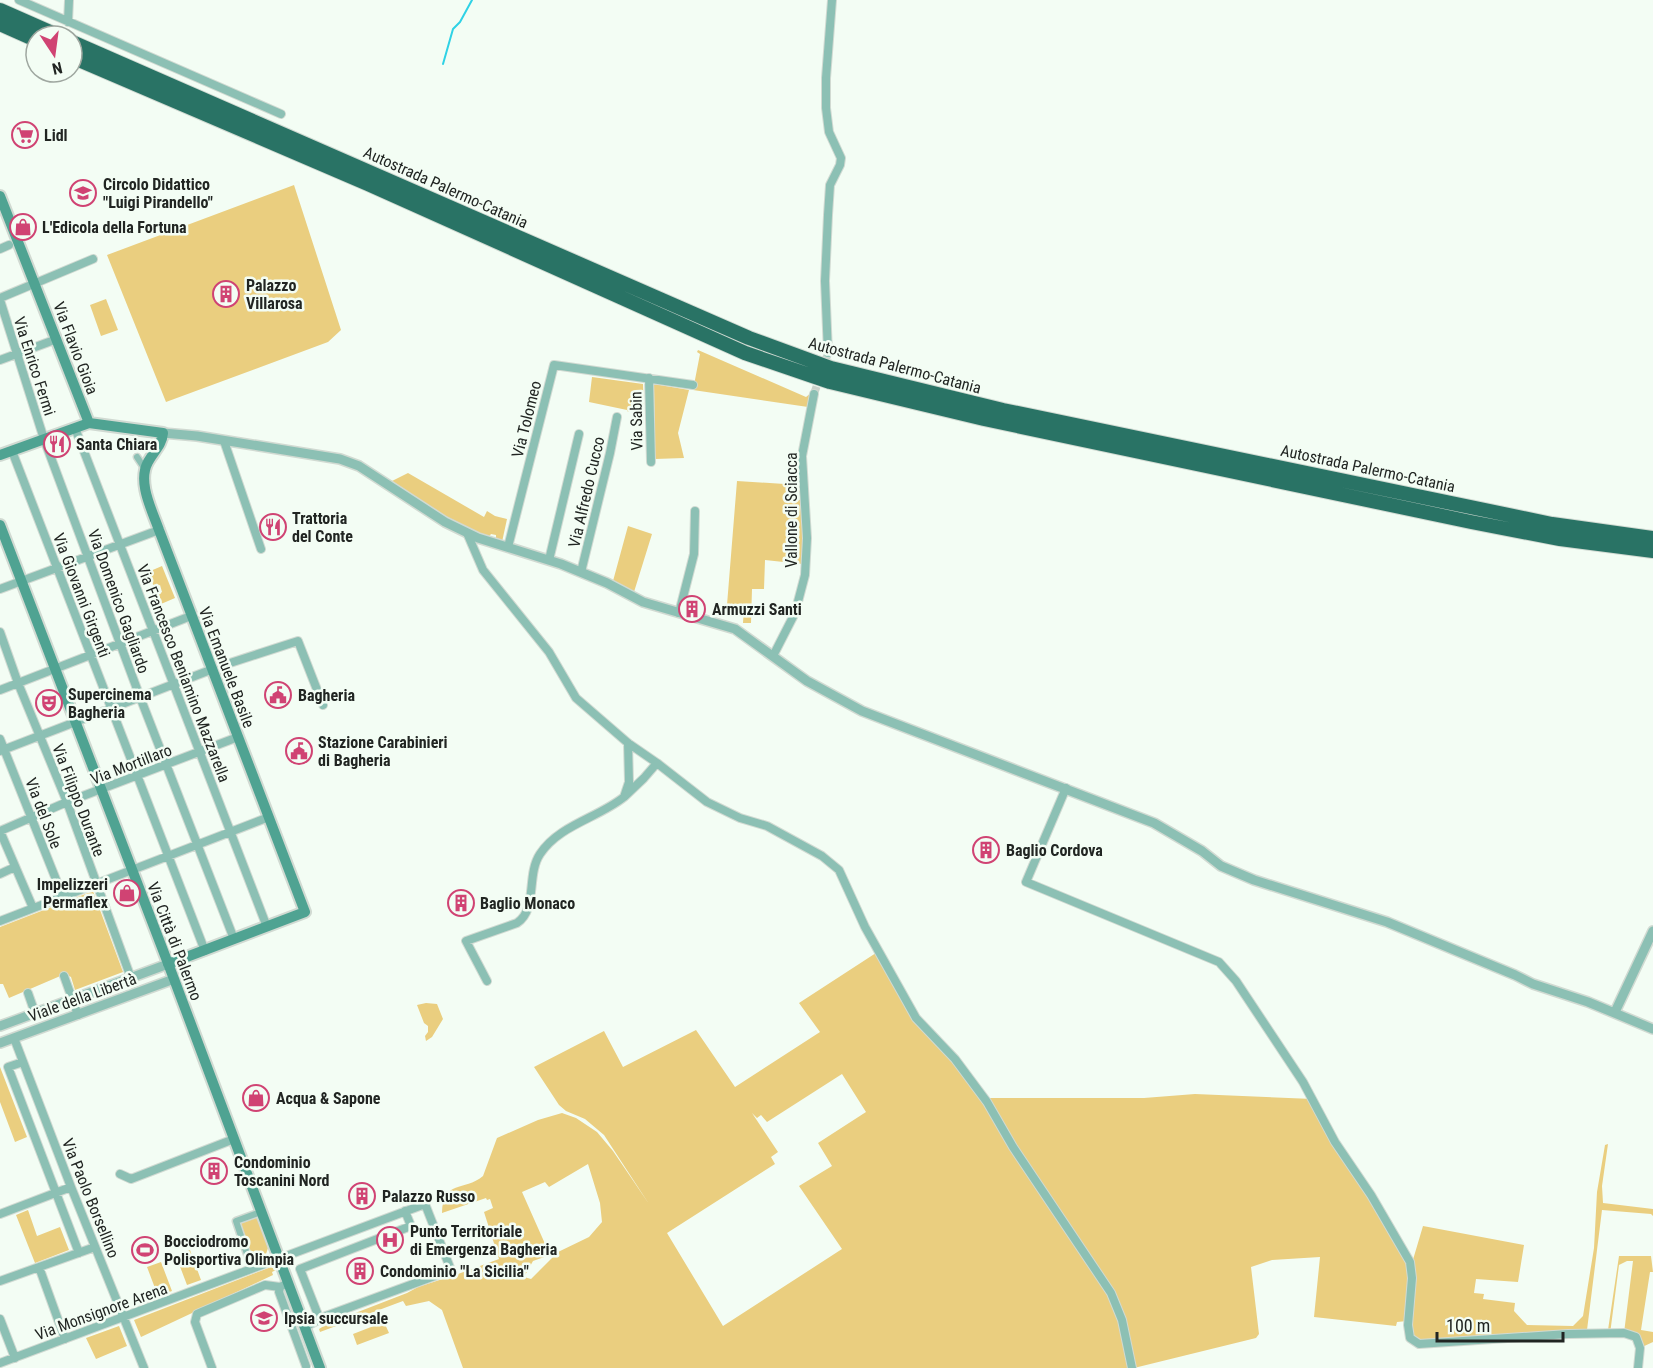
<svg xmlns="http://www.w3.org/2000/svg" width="1653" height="1368" font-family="'Roboto Condensed',sans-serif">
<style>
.green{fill:#eace7f;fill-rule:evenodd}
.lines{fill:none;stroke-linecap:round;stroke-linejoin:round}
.stream{stroke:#2fd2e5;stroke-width:2}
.minor-tunnel{stroke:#c9d2ca;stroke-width:8;stroke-dasharray:8 4;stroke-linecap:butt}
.pedestrian-casing{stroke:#d1dad2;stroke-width:9}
.minor-casing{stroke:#d1dad2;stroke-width:10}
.tertiary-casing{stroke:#d1dad2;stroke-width:12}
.secondary-casing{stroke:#d1dad2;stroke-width:14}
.motorway-casing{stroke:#d1dad2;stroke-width:16}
.pedestrian{stroke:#8cc0b4;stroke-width:6}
.minor{stroke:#8cc0b4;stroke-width:8}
.tertiary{stroke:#8cc0b4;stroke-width:9}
.secondary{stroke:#4fa392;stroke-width:10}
.motorway{stroke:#297365;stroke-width:14}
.labels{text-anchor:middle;stroke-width:5;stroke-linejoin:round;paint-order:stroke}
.poi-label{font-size:16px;font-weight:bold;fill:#212522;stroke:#f3fdf4;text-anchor:start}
.street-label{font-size:16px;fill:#212522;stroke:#f3fdf4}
</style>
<rect width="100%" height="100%" fill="#f3fdf4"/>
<path class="green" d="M294 185 341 330 328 342 166 402 107 255Z
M106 299 118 330 101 336 90 305Z
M698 350 806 397 811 393 808 407 693 390 700 354 697 352Z
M592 377 643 384 644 412H628L627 410 589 402Z
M654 384 689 390 678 433 684 458 655 459Z
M408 473 484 517 487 511 495 516 507 519 502 542 496 540V535L491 534 488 538C455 528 421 503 392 481Z
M737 481 800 485V492H796L795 498 800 500 802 523V564L765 560 764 589H752L751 623H743L744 607 727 605Z
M628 526 652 534 634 592 613 581Z
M162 566 175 598 161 604 156 594 162 592 160 585 154 587 148 572Z
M93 891 123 972 75 990 71 977 65 974 9 998 3 984H0V927Z
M879 951 916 1018 984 1098H1144L1195 1094 1313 1099 1412 1263 1423 1226 1524 1245 1518 1282 1476 1279 1474 1293 1484 1294 1483 1299 1515 1303 1514 1311 1527 1325 1573 1326 1583 1316 1594 1248 1597 1192 1605 1145 1608 1144 1602 1186 1603 1203 1653 1209V1216L1651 1214 1602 1210 1587 1330 1601 1334 1608 1330 1619 1256H1651L1653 1272H1650L1641 1330 1653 1332V1342L1640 1348 1636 1337 1624 1333 1633 1261H1627L1619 1265 1610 1334 1419 1344 1410 1338 1407 1321 1397 1322 1396 1326 1314 1317 1320 1257 1272 1260 1251 1267 1259 1334 1256 1338 1134 1368H463L442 1310 429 1301 406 1306 403 1301 320 1332 319 1329 327 1324 407 1293 418 1287 458 1274 499 1259 484 1212 493 1208 490 1199 487 1200 486 1198 442 1213C443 1179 464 1192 483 1176L497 1138 538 1120 562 1113 576 1118 597 1132 613 1151 649 1204 604 1135 585 1119 566 1111 559 1105 534 1067 604 1031 623 1067 696 1030 735 1087 820 1032 799 1003ZM842 1074 866 1112 818 1143 832 1166 799 1186 842 1249 723 1326 667 1233 775 1164 771 1157 778 1152 752 1113 757 1118 761 1115 767 1122ZM588 1164 600 1203 602 1222 589 1237 558 1252 531 1279 524 1277 533 1261 550 1255 522 1192 545 1182 549 1187Z
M426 1003 437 1004 443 1019 432 1037 426 1041 425 1036 428 1032V1026L424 1023 417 1005Z
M0 1067 27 1137 15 1142 0 1102Z
M28 1210 37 1236 60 1227 69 1250 35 1263 16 1215Z
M257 1216 268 1248 266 1254 253 1259 240 1222Z
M190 1250 201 1280 187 1285 176 1256Z
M161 1262 172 1291 158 1296 147 1267Z
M271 1267 276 1270 272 1272 273 1275 141 1337 134 1320Z
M384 1322 389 1333 357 1345 353 1334Z
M119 1326 127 1346 96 1359 86 1338Z"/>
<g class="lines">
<path class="stream" d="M443 64 453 29 460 22 472 0"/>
<path class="minor-tunnel" d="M814 394 828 353"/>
<defs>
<path id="pedestrian" d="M137 457 145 469
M252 1269 236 1221 261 1212"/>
<path id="minor" d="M19 0 281 114
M68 22 69 0
M0 249 9 245
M0 298 93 259
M0 300 44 439 140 697 234 939
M828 353 825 281 828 215 830 185 840 165 841 158 829 132 826 108V78L832 0
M0 360 57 339
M649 378 651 462
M75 428 267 927
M224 441 261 549
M12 451 205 951
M467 533 483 570 549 652 576 698 628 743 657 763 707 802 740 818 767 826 822 856 839 870 865 927 916 1018 955 1059 987 1102 1013 1147 1111 1293 1122 1320 1132 1368
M508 547 554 365 693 385
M549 560 579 434
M581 572 610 453 617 417
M0 589 159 530
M679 613 694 554 695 511
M0 632 18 683 67 802 131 978
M773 656 795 613 805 575 807 538 802 456 814 394
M227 664 298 641 323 705
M0 690 191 616
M0 739 63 897
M628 743 629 782 624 797 644 778 657 763
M0 751 213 669
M1066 788 1026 882 1219 962 1236 981 1303 1082 1335 1142 1371 1195 1410 1262 1412 1278 1408 1325 1410 1338 1419 1344 1568 1334 1624 1333 1636 1337 1640 1348 1638 1368
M0 831 67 802 238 737
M0 831 33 908
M0 874 15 867
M0 921 269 817
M64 976 78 1015
M487 981 466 941 517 923C538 909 526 875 540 854 559 825 598 818 624 797
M28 993 35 1013
M14 1038 71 1187 144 1368
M23 1062 8 1067 79 1253
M120 1174 131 1179 234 1139
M0 1214 71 1187
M39 1267 65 1339
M0 1281 95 1247
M280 1287 279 1292 306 1366
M0 1319 15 1358
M320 1320 300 1269 411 1226 405 1211
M0 1363 425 1204 451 1270 326 1316 305 1327
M212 1368 195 1322 197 1314 265 1285 280 1287 288 1283"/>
<path id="tertiary" d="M163 433 197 436 340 459 359 466 445 522 478 538 561 564 607 583 643 602 735 629 807 681 862 711 1154 823 1202 851 1221 866 1254 880 1387 922 1515 975 1533 984 1588 1002 1653 1029
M1615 1012 1653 931
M0 1026 168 964
M0 1043 174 979"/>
<path id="secondary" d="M0 196 89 423
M89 423 163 433C162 445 154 451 148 462 137 482 152 510 159 530L305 912 168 964
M0 455 89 423
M0 525 174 979 320 1368"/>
<path id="motorway" d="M0 10 59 36
M0 24 36 40
M72 42 749 338 831 368 1003 410 1552 524 1653 538
M72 57 368 184 745 353 830 382 984 419 1471 522 1560 539 1653 551"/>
</defs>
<use href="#pedestrian" class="pedestrian-casing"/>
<use href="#minor" class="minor-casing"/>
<use href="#tertiary" class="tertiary-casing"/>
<use href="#secondary" class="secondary-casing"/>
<use href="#motorway" class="motorway-casing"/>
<use href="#pedestrian" class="pedestrian"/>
<use href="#minor" class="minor"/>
<use href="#tertiary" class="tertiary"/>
<use href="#secondary" class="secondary"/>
<use href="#motorway" class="motorway"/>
</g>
<defs>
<symbol id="supermarket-ring" viewBox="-11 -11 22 22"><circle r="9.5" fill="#f3fdf4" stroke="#d04373" stroke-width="1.5"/><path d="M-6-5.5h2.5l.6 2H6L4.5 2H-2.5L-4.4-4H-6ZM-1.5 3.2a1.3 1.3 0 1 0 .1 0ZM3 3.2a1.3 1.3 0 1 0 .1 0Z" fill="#d04373"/></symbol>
<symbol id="school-ring" viewBox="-11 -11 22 22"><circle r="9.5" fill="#f3fdf4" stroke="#d04373" stroke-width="1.5"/><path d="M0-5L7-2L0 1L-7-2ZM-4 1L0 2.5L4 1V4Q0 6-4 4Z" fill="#d04373"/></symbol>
<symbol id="shop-ring" viewBox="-11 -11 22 22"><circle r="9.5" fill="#f3fdf4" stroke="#d04373" stroke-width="1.5"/><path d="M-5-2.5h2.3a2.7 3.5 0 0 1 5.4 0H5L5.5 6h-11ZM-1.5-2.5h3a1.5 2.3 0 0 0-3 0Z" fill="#d04373"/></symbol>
<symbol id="building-ring" viewBox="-11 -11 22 22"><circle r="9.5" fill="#f3fdf4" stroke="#d04373" stroke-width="1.5"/><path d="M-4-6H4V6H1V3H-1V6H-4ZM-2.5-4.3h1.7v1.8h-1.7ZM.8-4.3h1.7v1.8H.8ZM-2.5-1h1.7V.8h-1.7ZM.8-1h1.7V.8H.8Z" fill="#d04373"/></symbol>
<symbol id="restaurant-ring" viewBox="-11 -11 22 22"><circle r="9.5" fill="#f3fdf4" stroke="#d04373" stroke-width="1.5"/><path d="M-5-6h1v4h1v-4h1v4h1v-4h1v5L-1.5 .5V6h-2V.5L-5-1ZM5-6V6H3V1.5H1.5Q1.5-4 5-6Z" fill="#d04373"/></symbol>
<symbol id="civic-ring" viewBox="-11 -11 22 22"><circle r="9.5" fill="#f3fdf4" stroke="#d04373" stroke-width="1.5"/><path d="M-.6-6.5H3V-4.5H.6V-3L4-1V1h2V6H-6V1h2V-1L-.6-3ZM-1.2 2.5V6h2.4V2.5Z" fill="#d04373"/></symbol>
<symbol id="theatre-ring" viewBox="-11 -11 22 22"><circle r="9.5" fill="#f3fdf4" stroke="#d04373" stroke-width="1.5"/><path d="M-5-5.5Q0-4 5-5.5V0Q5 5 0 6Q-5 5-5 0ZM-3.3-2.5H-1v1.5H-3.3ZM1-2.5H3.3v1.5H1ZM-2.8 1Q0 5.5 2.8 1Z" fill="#d04373"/></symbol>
<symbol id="hospital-ring" viewBox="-11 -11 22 22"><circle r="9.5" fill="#f3fdf4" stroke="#d04373" stroke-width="1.5"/><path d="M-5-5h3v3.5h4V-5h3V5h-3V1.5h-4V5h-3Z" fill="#d04373"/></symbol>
<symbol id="stadium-ring" viewBox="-11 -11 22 22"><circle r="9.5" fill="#f3fdf4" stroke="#d04373" stroke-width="1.5"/><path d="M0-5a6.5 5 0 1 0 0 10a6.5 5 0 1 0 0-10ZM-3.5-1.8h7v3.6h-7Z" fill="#d04373"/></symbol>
</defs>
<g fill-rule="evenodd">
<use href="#supermarket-ring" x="10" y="120" width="30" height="30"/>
<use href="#school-ring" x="68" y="178" width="30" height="30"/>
<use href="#shop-ring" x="8" y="212" width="30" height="30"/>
<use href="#building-ring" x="211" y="279" width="30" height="30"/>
<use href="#restaurant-ring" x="42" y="429" width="30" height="30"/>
<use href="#restaurant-ring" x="258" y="512" width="30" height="30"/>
<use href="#building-ring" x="677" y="594" width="30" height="30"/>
<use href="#civic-ring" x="263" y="680" width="30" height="30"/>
<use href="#theatre-ring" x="34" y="688" width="30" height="30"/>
<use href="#civic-ring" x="284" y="736" width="30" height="30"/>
<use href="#building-ring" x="971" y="835" width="30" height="30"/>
<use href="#shop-ring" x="112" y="878" width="30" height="30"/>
<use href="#building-ring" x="446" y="888" width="30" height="30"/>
<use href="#shop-ring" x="241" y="1083" width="30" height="30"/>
<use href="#building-ring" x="199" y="1156" width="30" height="30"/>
<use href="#building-ring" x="347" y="1181" width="30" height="30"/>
<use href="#hospital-ring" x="375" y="1225" width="30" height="30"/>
<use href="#stadium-ring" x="130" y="1235" width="30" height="30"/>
<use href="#building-ring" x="345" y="1256" width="30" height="30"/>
<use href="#school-ring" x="249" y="1303" width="30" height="30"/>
</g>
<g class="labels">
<g class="poi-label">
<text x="44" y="141">Lidl</text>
<text x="103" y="190">Circolo Didattico<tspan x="103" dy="18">"Luigi Pirandello"</tspan></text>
<text x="42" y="233">L'Edicola della Fortuna</text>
<text x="246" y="291">Palazzo<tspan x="246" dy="18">Villarosa</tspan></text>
<text x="76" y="450">Santa Chiara</text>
<text x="292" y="524">Trattoria<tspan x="292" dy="18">del Conte</tspan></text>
<text x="712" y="615">Armuzzi Santi</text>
<text x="68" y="700">Supercinema<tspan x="68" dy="18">Bagheria</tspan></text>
<text x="298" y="701">Bagheria</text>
<text x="318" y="748">Stazione Carabinieri<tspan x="318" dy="18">di Bagheria</tspan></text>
<text x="1006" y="856">Baglio Cordova</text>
<text x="108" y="890" text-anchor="end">Impelizzeri<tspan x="108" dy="18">Permaflex</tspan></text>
<text x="480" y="909">Baglio Monaco</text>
<text x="276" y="1104">Acqua &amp; Sapone</text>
<text x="234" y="1168">Condominio<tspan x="234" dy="18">Toscanini Nord</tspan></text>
<text x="382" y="1202">Palazzo Russo</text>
<text x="410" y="1237">Punto Territoriale<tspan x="410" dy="18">di Emergenza Bagheria</tspan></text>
<text x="164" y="1247">Bocciodromo<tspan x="164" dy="18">Polisportiva Olimpia</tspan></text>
<text x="380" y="1277">Condominio "La Sicilia"</text>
<text x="284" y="1324">Ipsia succursale</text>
</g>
<g class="street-label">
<text transform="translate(446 187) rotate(24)" y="6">Autostrada Palermo-Catania</text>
<text transform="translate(76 348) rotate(69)" y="6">Via Flavio Gioia</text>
<text transform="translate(895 365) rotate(15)" y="6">Autostrada Palermo-Catania</text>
<text transform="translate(35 366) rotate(72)" y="6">Via Enrico Fermi</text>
<text transform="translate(526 419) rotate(-76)" y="6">Via Tolomeo</text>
<text transform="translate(636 421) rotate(-91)" y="6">Via Sabin</text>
<text transform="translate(1368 468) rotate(12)" y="6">Autostrada Palermo-Catania</text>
<text transform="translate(586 492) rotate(-77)" y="6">Via Alfredo Cucco</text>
<text transform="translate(791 510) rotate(-90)" y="6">Vallone di Sciacca</text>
<text transform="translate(82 595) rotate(69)" y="6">Via Giovanni Girgenti</text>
<text transform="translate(119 601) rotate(70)" y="6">Via Domenico Gagliardo</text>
<text transform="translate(227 667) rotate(69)" y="6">Via Emanuele Basile</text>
<text transform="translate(184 673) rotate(69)" y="6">Via Francesco Beniamino Mazzarella</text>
<text transform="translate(131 764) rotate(-21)" y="6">Via Mortillaro</text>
<text transform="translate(79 800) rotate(69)" y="6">Via Filippo Durante</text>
<text transform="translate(44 813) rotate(69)" y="6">Via del Sole</text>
<text transform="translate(175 941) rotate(69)" y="6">Via Città di Palermo</text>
<text transform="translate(82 997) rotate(-20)" y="6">Viale della Libertà</text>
<text transform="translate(91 1198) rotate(68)" y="6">Via Paolo Borsellino</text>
<text transform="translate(101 1311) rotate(-20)" y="6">Via Monsignore Arena</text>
</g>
</g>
<g transform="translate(54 54) rotate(167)"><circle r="28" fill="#f3fdf4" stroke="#9fa7a0" stroke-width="1.5"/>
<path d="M0-4.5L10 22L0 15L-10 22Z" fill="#d04373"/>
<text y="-9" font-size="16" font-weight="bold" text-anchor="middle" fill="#212522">N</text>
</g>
<path d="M1437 1332v9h126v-9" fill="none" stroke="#212522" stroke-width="3"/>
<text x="1446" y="1332" font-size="18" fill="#212522" stroke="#f3fdf4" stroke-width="4.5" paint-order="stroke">100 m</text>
</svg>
